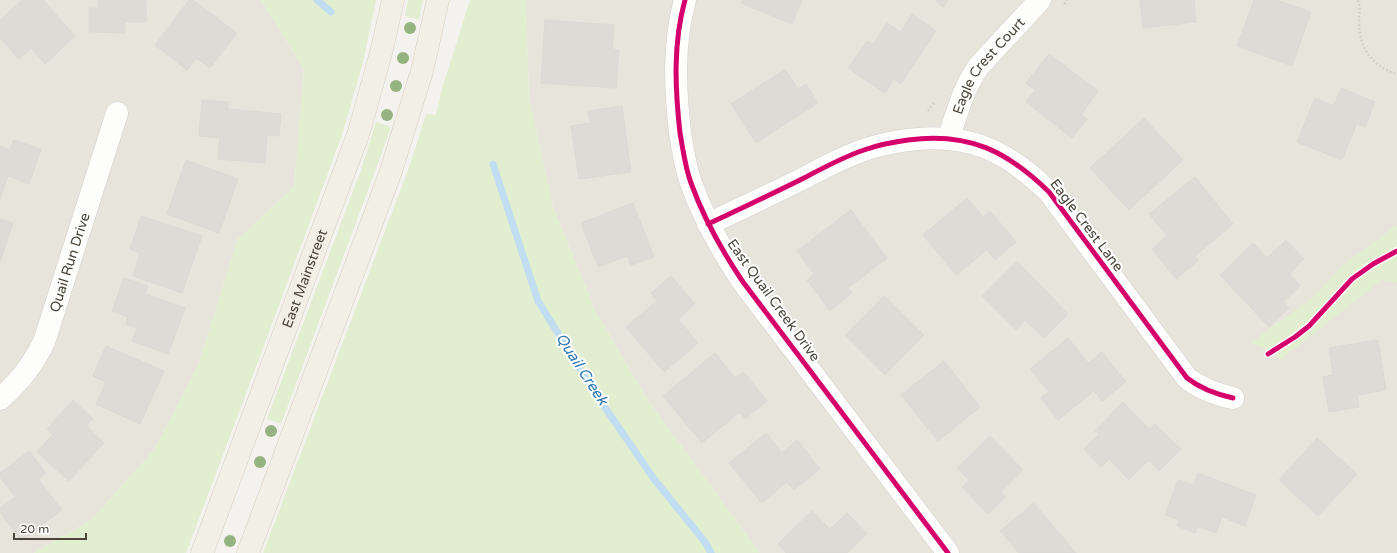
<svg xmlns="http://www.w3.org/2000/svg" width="1397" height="553" font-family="'Varela Round',sans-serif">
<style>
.residential{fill:#e7e4dc}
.green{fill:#e1eecf}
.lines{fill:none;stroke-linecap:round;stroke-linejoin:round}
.stream{stroke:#c0ddf1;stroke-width:7}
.building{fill:#dedbd6;stroke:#dcd9d4}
.minor-casing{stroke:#d2d0cb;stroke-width:23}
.primary-casing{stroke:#d6cebb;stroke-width:23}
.path{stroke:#d3d2cc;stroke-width:2.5;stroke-dasharray:2 2;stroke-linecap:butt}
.minor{stroke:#fdfdfc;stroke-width:22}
.primary{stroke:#f2efe6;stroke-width:22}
.cycleway-casing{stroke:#fff;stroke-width:8}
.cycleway{stroke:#d6006c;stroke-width:5}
.tree{fill:#96b382}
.labels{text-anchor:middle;stroke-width:4;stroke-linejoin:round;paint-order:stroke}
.street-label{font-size:14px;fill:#4b4439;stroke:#fff}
.water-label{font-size:15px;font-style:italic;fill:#2e7ab2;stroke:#fff}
</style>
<rect width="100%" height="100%" fill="#f4f2ee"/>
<path class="residential" d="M0 0H261L304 69 294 187 238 239 198 365 154 450 91 520 34 553H0Z
M526 0H1397V553H760L647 399 595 310 553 207 529 98Z"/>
<path class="green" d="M261 0H376L363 62 342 135 259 359 186 553H34L91 520 154 450 198 365 238 239 294 187 304 69Z
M408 0H423L419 20 405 16Z
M470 0H526L529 98 553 207 595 310 647 399 760 553H263L410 165 426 114 436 115 441 92Z
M376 122 391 127 387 139 281 424 267 419 360 173Z
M1397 225V283L1382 280 1280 360 1264 348 1250 343 1311 299 1344 264Z"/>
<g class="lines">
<path class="stream" d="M317 0 331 12
M493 164 538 301 595 393 654 479 705 542 711 553"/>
</g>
<path class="building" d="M22 0H43L75 36 45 64 31 48 19 59 0 38V20Z
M98 0H146V22H125V33L89 32V8H98Z
M189 0H193L237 33 210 68 196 58 187 70 155 45Z
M742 0H802L792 24 741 3Z
M935 0H948L943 7Z
M1140 0H1194L1196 22 1143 28Z
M1254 0H1277L1311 12 1292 66 1237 46Z
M912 14 936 31 901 84 894 79 885 93 848 68 867 41 873 45 887 23 901 32Z
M545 20 614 25 612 49 619 50 616 88 541 83Z
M1049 54 1098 91 1081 115 1087 119 1072 138 1026 102 1035 90 1026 83Z
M785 69 798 89 806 84 818 103 756 143 731 104Z
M1341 88 1375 102 1365 127 1357 123 1342 160 1297 142 1315 98 1334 106Z
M202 100 228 102V109L281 114 279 136 267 135 265 163 218 159 220 138 199 136Z
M622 106 631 172 579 179 571 126 590 123 588 111Z
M1144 118 1183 160 1129 210 1090 168Z
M14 140 41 149 29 184 8 176 0 199V146L10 150Z
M186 160 238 179 219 233 167 214Z
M1195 177 1233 224 1195 256 1198 261 1176 279 1152 249 1167 236 1149 214Z
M967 198 983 217 990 211 1016 242 995 260 987 250 956 275 923 235Z
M633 203 654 257 631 265 627 256 598 267 581 223Z
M851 210 887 258 848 288 852 293 830 311 807 280 814 274 797 251Z
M141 216 202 236 182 293 133 276 140 253 130 249Z
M0 219 13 223 0 262Z
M1286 240 1304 259 1289 274 1300 286 1283 302 1289 308 1269 327 1220 275 1253 243 1267 258Z
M1017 261 1068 314 1044 338 1025 320 1016 330 982 296Z
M671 276 695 304 678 319 698 343 664 372 626 327 657 301 651 293Z
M124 278 148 286 145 294 185 308 168 354 132 341 137 328 126 324 128 317 112 311Z
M884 296 924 335 885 375 845 335Z
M1068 338 1088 363 1102 352 1126 382 1102 401 1094 391 1058 420 1041 398 1049 392 1030 369Z
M1378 340 1386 390 1357 395 1359 407 1329 412 1323 377 1333 375 1329 348Z
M106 346 164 371 140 424 96 404 106 382 93 376Z
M715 353 735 378 744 372 767 401 745 419 740 412 702 443 663 396Z
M944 361 980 407 938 441 901 395Z
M73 400 93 419 86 426 104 443 69 481 37 452 53 434 47 429Z
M1123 402 1150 429 1155 424 1181 449 1159 471 1149 460 1129 480 1109 459 1101 467 1084 449 1099 434 1095 431Z
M766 433 782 453 797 440 820 469 794 490 787 482 762 503 729 463Z
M990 436 1023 470 1001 492 1006 497 988 514 962 487 969 480 957 468Z
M1317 438 1357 474 1318 516 1279 480Z
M29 451 46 473 38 479 62 510 21 541 0 512V508L15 497 0 477V473Z
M1198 473 1256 495 1245 526 1222 517 1216 533 1197 526 1195 533 1177 526 1179 520 1165 515 1178 480 1194 485Z
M1034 503 1076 553H1019L1000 531Z
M812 511 830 529 847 513 867 534 847 553H786L778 544Z"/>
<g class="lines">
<defs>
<g id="minor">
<path d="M685 0C673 43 675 88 680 133 683 149 685 167 691 183 704 219 722 251 743 282L948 553"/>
<path id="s1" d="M948 139 962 98 968 84 978 67 1040 0"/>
<path d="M708 224C740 209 772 194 804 178 823 168 843 157 864 150 878 145 893 142 908 140 969 132 1007 151 1049 192L1187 378C1201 389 1215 394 1233 398"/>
<path id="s2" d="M0 399C20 381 32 366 44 342L117 113"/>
</g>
<g id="primary">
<path id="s3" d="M202 553 359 132 382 49 393 0"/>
<path d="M248 553 390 174 422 71 438 0"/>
</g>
</defs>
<use href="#minor" class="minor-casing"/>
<use href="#primary" class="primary-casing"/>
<path class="path" d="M1358 0C1361 8 1359 14 1359 22 1358 47 1374 68 1397 74
M1064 4 1067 0
M928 111 934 103
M1268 354 1295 337 1309 326 1352 279 1373 264 1397 251"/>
<use href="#minor" class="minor"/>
<use href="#primary" class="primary"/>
<defs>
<path id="cycleway" d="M685 0C673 43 675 88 680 133 683 149 685 167 691 183 704 219 722 251 743 282L948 553
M708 224C740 209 772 194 804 178 823 168 843 157 864 150 878 145 893 142 908 140 969 132 1007 151 1049 192L1187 378C1201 389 1215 394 1233 398
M1268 354 1295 337 1309 326 1352 279 1373 264 1397 251"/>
</defs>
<use href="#cycleway" class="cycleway-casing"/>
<use href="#cycleway" class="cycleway"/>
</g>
<g class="tree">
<circle cx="410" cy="28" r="6"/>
<circle cx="403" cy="58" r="6"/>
<circle cx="396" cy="86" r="6"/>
<circle cx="387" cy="115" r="6"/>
<circle cx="271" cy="431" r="6"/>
<circle cx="260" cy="462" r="6"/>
<circle cx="230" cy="541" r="6"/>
</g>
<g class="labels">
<g class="street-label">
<text dy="5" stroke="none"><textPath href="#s1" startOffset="85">Eagle Crest Court</textPath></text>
<text transform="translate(1087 225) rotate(53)" y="5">Eagle Crest Lane</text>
<text dy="5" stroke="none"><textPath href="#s2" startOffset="156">Quail Run Drive</textPath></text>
<text dy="5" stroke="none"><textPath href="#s3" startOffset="293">East Mainstreet</textPath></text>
<text transform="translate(774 300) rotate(54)" y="5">East Quail Creek Drive</text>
</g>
<g class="water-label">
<text transform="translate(582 369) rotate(57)" y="5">Quail Creek</text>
</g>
</g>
<path d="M14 533v6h72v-6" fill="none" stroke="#4b4439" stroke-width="2"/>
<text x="20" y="533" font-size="12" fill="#4b4439" stroke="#ffffff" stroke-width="3" paint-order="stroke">20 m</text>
</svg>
